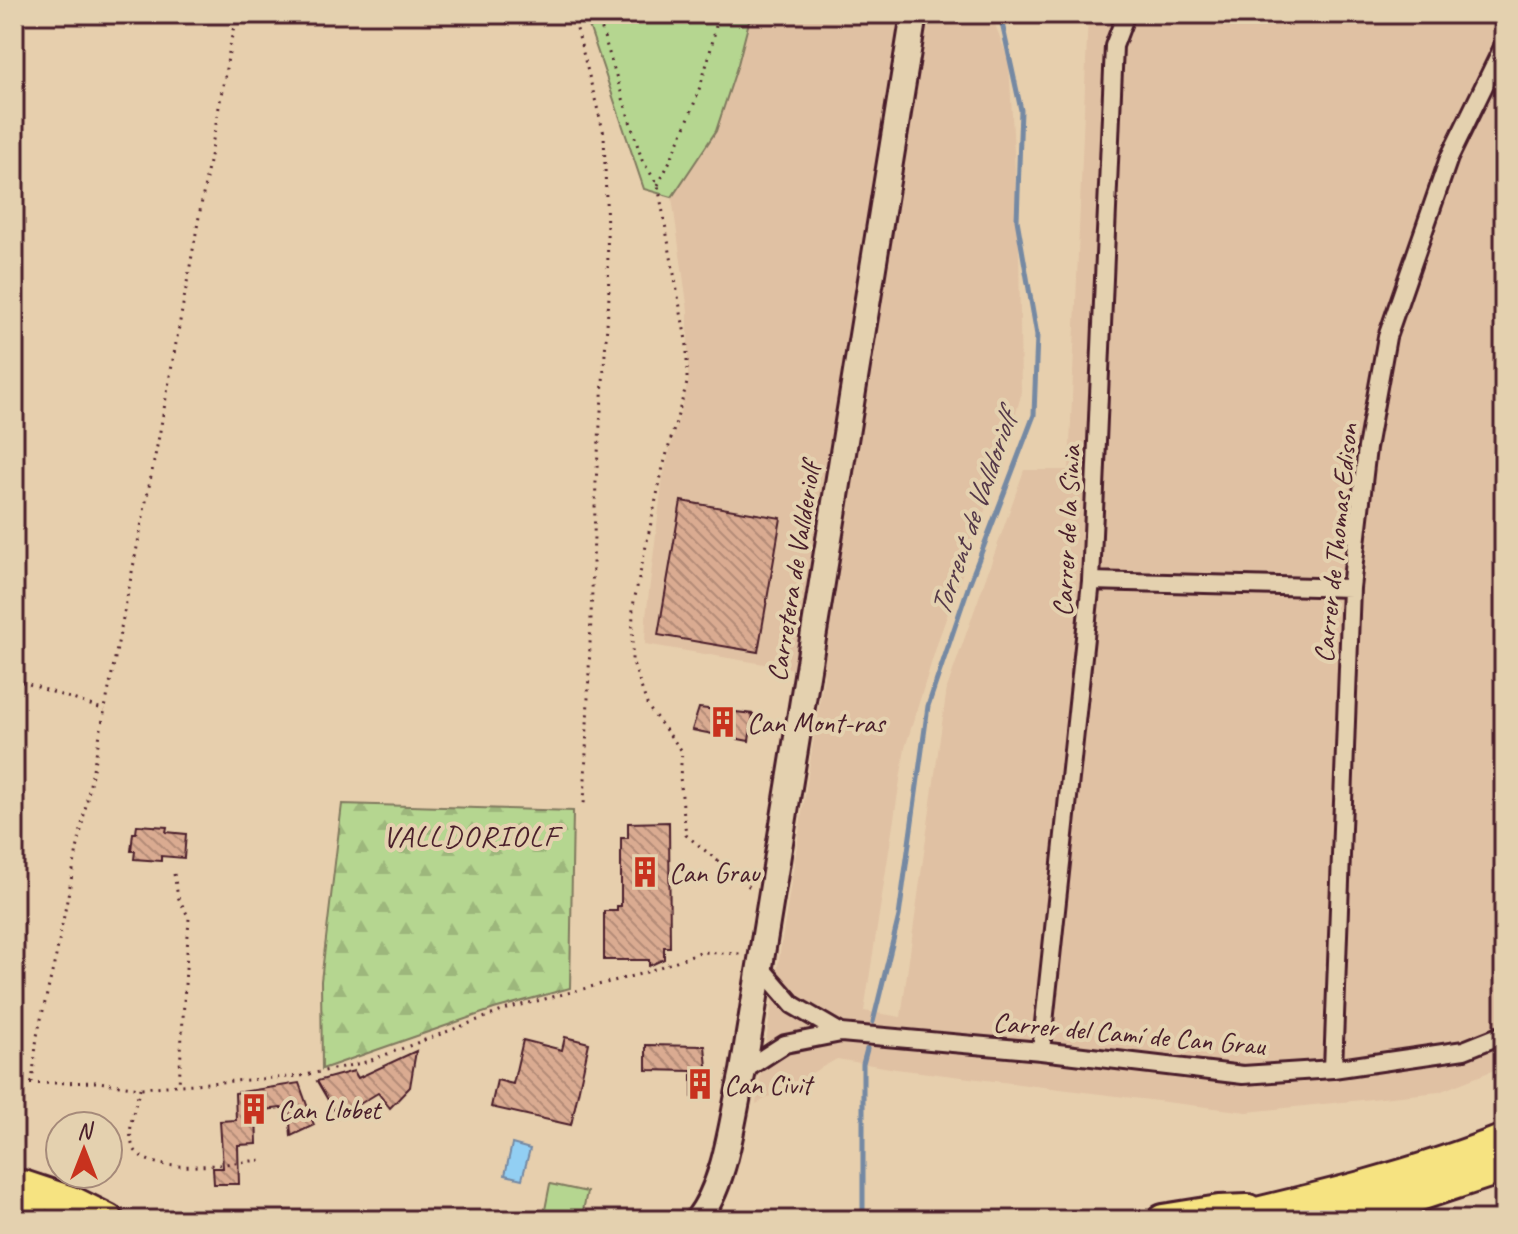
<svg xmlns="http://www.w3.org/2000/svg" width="1518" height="1234" font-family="Caveat,sans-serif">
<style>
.built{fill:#e0c1a3}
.forest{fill:url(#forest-firs);stroke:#807a5e;stroke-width:2}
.green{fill:#b5d690;stroke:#807a5e;stroke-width:2}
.water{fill:#92cff3;stroke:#7589a3;stroke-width:2}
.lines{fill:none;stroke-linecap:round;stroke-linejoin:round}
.stream{stroke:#7589a3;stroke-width:5}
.building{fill:url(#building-back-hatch);stroke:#4a1f2b;stroke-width:2}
.street-casing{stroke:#4a1f2b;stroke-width:22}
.secondary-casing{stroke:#4a1f2b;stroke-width:30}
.highway-casing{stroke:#4a1f2b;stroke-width:36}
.path{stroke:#4a1f2b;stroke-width:3;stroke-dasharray:2 6;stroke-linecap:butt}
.street{stroke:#e4d1af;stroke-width:16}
.secondary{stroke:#e4d1af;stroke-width:24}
.highway{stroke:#f6e381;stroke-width:30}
.labels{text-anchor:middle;stroke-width:8;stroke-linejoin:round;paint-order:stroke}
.street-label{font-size:28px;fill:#4a1f2b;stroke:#e4d1af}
.poi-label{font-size:28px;fill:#4a1f2b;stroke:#e4d1af;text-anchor:start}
.water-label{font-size:30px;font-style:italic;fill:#553949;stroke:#e4d1af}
.neighbourhood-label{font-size:30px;letter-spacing:2px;fill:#4a1f2b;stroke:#e4d1af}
</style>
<defs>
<pattern id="forest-firs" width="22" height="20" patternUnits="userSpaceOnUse" patternTransform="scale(2)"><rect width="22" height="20" fill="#b5d690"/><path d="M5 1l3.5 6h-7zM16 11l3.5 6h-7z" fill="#9db77c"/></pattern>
<pattern id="building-back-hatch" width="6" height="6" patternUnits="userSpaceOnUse" patternTransform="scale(2)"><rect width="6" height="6" fill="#daab91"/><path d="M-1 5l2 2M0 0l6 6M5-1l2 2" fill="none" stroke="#b38b77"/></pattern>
</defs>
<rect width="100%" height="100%" fill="#e7cfad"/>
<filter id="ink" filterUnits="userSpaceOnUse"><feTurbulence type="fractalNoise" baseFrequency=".0125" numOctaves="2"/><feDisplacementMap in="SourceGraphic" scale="16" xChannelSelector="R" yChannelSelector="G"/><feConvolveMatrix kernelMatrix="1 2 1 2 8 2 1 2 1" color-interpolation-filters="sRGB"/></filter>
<g filter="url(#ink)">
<path class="built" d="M751 14H991L1009 61 1019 243 1021 395 1003 460 939 638 905 748 864 1011 901 1017 947 688 1024 470H1069L1088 14H1504V1066L1439 1092 1247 1112 896 1069 837 1059 756 1104 824 674 645 644 646 617 663 476 688 382V311L672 197 716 131 738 64Z"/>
<path class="forest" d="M342 804 573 811 570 988 494 1009 322 1069 321 981Z"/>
<path class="green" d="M585 14H751L738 64 716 131 672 197 644 189Z
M550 1184 587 1192 581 1220H543Z"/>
<path class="water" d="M512 1144 530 1149 522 1179 505 1175Z"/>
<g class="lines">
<path class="stream" d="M873 1022 899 916 928 706 970 582 1034 415 1037 335 1017 220 1021 110 1000 14
M863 1220V1064L867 1049"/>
</g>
<path class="building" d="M681 501 781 518 758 652 658 635Z
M699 708 753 714 749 741 692 730Z
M669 822 670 947H664V959L649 966V960H604V911H617V906H621V838H628V823Z
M137 825 167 827 166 832 186 834 184 858 161 856V861L134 859 135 851H131L133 833H136Z
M565 1037 589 1043 571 1125 491 1107 497 1080 513 1084 523 1040 562 1050Z
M646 1045 705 1046 710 1098 692 1097V1071L646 1070Z
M416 1051 410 1087 390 1108 378 1093 338 1117 317 1081 354 1071 358 1078Z
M299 1083 314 1125 291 1136 289 1107 256 1111 257 1144 238 1145 239 1184H214L213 1168H223L220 1121 236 1120 235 1093Z"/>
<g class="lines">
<defs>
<path id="street" d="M1091 581 1351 588
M760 967 793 1005 841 1033
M1041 1051 1091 581 1114 46 1126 14
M1333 1069 1351 588 1367 448 1387 337 1449 158 1504 45
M743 1071 785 1044 841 1033 1041 1051 1243 1075 1333 1069 1464 1050 1504 1034"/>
<path id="secondary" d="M697 1220C727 1182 732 1118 743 1071L914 14"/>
<path id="highway" d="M23 1186 74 1203 108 1220
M14 1208 35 1220
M1163 1220 1219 1211 1248 1210
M1227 1220C1321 1198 1414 1176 1504 1140
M1344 1220 1504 1167"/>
</defs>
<use href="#street" class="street-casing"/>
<use href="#secondary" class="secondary-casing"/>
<use href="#highway" class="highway-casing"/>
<path class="path" d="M573 14 604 134 609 296 596 482 584 806
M597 14 642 160 658 185 687 346V383L663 467 633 606 632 660 648 707 682 751 680 777 686 835 751 888
M658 185C686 131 708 74 718 14
M14 679 105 710
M174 874 178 897 189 918 179 1085
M32 1083 37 1036 56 956 160 431 233 30 240 14
M14 1084 98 1082 140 1088 301 1076 366 1062 510 1008 644 973 700 952 742 954
M140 1088C136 1104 127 1127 132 1144 143 1180 232 1162 262 1160"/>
<use href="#street" class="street"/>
<use href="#secondary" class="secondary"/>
<use href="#highway" class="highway"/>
</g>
</g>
<defs>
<symbol id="building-bare" viewBox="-9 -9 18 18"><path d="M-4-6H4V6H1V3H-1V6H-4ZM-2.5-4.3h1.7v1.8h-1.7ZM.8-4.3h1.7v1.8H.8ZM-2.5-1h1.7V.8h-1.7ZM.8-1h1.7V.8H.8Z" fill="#c8321e" stroke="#e4d1af" stroke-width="2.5" paint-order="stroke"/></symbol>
</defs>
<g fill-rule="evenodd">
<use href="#building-bare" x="701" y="700" width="44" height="44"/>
<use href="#building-bare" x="623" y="850" width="44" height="44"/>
<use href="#building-bare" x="678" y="1062" width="44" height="44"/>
<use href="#building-bare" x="232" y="1087" width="44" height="44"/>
</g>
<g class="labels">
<g class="street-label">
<text transform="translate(1066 531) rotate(-87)" y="10">Carrer de la Sinia</text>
<text transform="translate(1335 543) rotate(-84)" y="10">Carrer de Thomas Edison</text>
<text transform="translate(793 572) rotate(-81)" y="10">Carretera de Vallderiolf</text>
<text transform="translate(1129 1033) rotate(5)" y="10">Carrer del Camí de Can Grau</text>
</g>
<g class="poi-label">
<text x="747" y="732">Can Mont-ras</text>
<text x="669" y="882">Can Grau</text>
<text x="724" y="1094">Can Civit</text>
<text x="278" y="1119">Can Llobet</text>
</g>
<g class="water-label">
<text transform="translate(973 514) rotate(-71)" y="10">Torrent de Valldoriolf</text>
</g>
<g class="neighbourhood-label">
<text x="471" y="846">VALLDORIOLF</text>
</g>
</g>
<rect width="1518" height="1234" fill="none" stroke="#e4d1af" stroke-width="48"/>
<rect x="24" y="24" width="1470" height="1186" fill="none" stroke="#4a1f2b" stroke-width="3" filter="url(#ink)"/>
<g transform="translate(84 1150)"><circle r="38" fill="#e4d1af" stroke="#a68a7a" stroke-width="2"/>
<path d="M0-6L14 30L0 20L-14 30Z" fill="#c8321e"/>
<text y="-12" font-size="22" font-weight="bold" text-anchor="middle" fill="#4a1f2b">N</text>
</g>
</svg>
